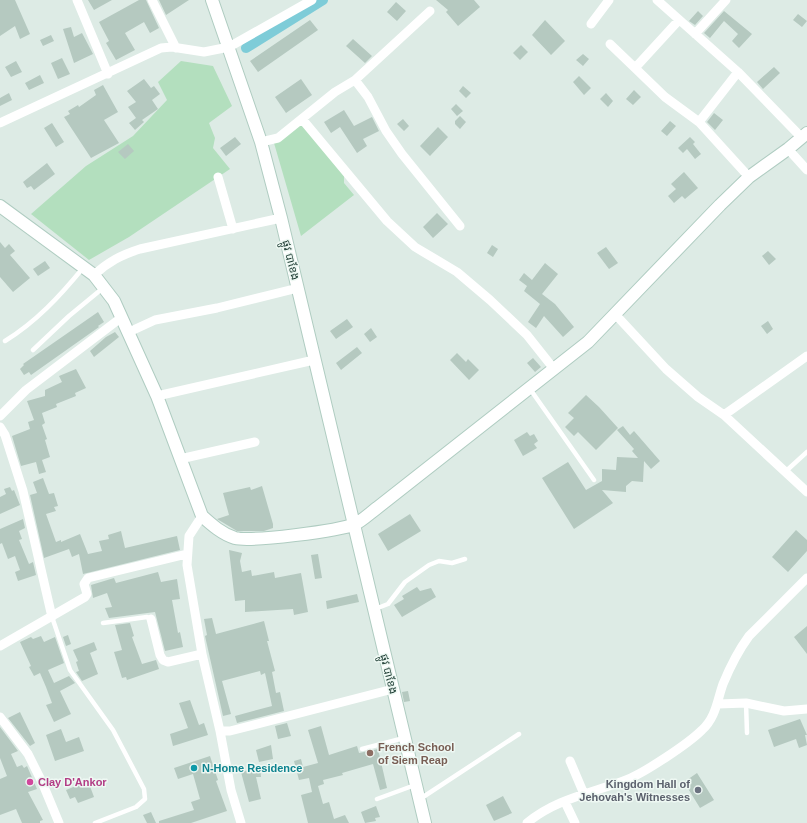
<svg xmlns="http://www.w3.org/2000/svg" width="807" height="823" font-family="Arial,'Noto Sans Khmer',sans-serif">
<style>
.green{fill:#b3dfbe}
.lines{fill:none;stroke-linecap:round;stroke-linejoin:round}
.canal{stroke:#7eccd8;stroke-width:10}
.building{fill:#b5c9c0}
.secondary-casing{stroke:#afccc1;stroke-width:14}
.lane{stroke:#fff;stroke-width:4.5}
.street{stroke:#fff;stroke-width:9}
.secondary{stroke:#fff;stroke-width:12}
.education-dot{fill:#8d6e63;stroke:#eef8f3;stroke-width:1.5}
.culture-dot{fill:#0f9aa8;stroke:#eef8f3;stroke-width:1.5}
.hotel-dot{fill:#d1479c;stroke:#eef8f3;stroke-width:1.5}
.worship-dot{fill:#6b7280;stroke:#eef8f3;stroke-width:1.5}
.labels{text-anchor:middle;stroke-width:3;stroke-linejoin:round;paint-order:stroke}
.street-label{font-size:11px;fill:#1d3c33;stroke:#eef8f3}
.education-label{font-size:11px;font-weight:bold;fill:#785e54;stroke:#eef8f3;text-anchor:start}
.culture-label{font-size:11px;font-weight:bold;fill:#0d838f;stroke:#eef8f3;text-anchor:start}
.hotel-label{font-size:11px;font-weight:bold;fill:#b23c85;stroke:#eef8f3;text-anchor:start}
.worship-label{font-size:11px;font-weight:bold;fill:#5b616d;stroke:#eef8f3;text-anchor:end}
</style>
<rect width="100%" height="100%" fill="#ddebe5"/>
<path class="green" d="M181 61 213 66 232 106 209 123 215 138 213 148 230 169 129 237 89 260 31 214 86 166 133 136 167 100 158 82Z
M302 123 344 174V183L354 195 301 236 274 143Z"/>
<g class="lines">
<path class="canal" d="M246 48 323 0"/>
</g>
<path class="building" d="M0 0H15L30 34 20 39 15 26 0 36Z
M88 0H112L94 10Z
M139 0H146L159 28 150 33 144 22 125 33 135 50 116 60 106 43 109 41 99 22Z
M159 0H189L166 15Z
M436 0H474L480 7 458 26 446 12 448 10Z
M396 2 406 11 397 21 387 12Z
M698 11 703 16 695 25 689 21Z
M724 11 752 34 739 48 732 41 738 34 724 21 710 38 704 33Z
M798 14 807 21 802 27 793 20Z
M310 20 318 30 258 72 250 61Z
M545 20 565 41 551 55 532 35Z
M71 27 74 37 82 33 93 54 74 63 63 29Z
M51 35 54 41 43 46 40 40Z
M353 39 372 56 365 63 346 46Z
M521 45 528 52 520 60 513 53Z
M583 54 589 59 583 66 576 60Z
M62 58 70 74 58 79 51 63Z
M16 61 22 72 11 77 5 67Z
M774 67 780 73 763 89 757 82Z
M40 75 44 83 29 90 25 83Z
M579 76 591 88 584 95 573 82Z
M144 79 151 88 154 86 160 94 152 100 158 109 142 120 144 122 135 130 129 123 136 118 128 107 136 102 127 91Z
M301 79 312 95 286 113 275 97Z
M103 85 118 112 104 120 119 143 91 158 64 117 70 114 68 111 78 105 79 107 96 95 94 90Z
M463 86 471 93 466 98 459 91Z
M634 90 641 97 633 105 626 99Z
M9 93 12 100 0 106V98Z
M606 93 613 101 608 107 600 99Z
M456 104 463 111 457 116 451 109Z
M344 110 354 126 372 117 379 131 363 139 367 146 357 153 340 127 331 133 324 122Z
M714 113 723 120 715 130 707 122Z
M460 116 466 122 460 129 455 124V121Z
M403 119 409 126 404 131 397 124Z
M670 121 676 126 667 136 661 131Z
M52 123 64 142 56 147 44 128Z
M438 127 448 137 430 156 420 146Z
M235 137 241 144 226 156 220 148Z
M690 137 695 142 693 144 701 154 695 159 687 149 683 153 678 148Z
M128 144 134 151 125 159 118 152Z
M47 163 55 174 34 190 31 186 27 188 23 182Z
M684 172 698 188 685 199 682 196 674 203 668 196 676 189 671 184Z
M437 213 448 224 433 238 423 227Z
M0 242 5 248 9 244 15 251 10 255 30 278 13 292 0 277Z
M492 245 498 249 493 257 487 253Z
M606 247 618 263 609 269 597 253Z
M768 251 776 259 769 265 762 256Z
M45 261 50 268 38 276 33 269Z
M545 263 558 274 542 294 555 304 574 327 563 337 544 316 536 328 528 322 540 304 524 291 527 286 519 280 524 273 532 280Z
M98 312 104 322 98 326 99 327 31 375 29 372 24 375 20 369 24 365 23 364Z
M347 319 353 327 336 339 330 331Z
M768 321 773 329 767 334 761 326Z
M371 328 377 337 370 342 364 334Z
M115 332 119 337 94 357 90 351 106 337Z
M357 347 362 353 341 370 336 363Z
M457 353 466 362 468 359 479 370 469 380 450 360Z
M533 358 541 367 535 372 527 363Z
M76 369 86 388 75 393 76 396 56 404 57 407 42 413 45 423 42 425 47 439 45 440 50 457 42 460 46 472 39 474 36 462 21 466 12 436 30 429 28 422 34 420 27 401 45 396V390L62 382 59 376Z
M586 395 599 407 618 428 596 450 578 432 574 436 565 427 574 418 568 413Z
M623 426 630 435 634 431 660 461 651 469 644 461 643 482 632 481 626 486V492L602 490 613 503 574 529 542 478 568 462 586 490 602 481V469L616 470 617 457 638 458 632 451 634 449 617 430Z
M527 432 530 436 534 434 538 441 534 444 537 448 523 456 514 440Z
M43 478 49 494 54 493 58 506 54 507 56 511 46 514 56 542 61 540V542L80 534 88 554 102 551 99 541 109 539 108 535 121 531 125 548 177 536 180 550 83 574 79 554 72 557 69 549 44 558 30 495 37 493 33 482Z
M262 486 273 524V528L264 531H237L217 519 229 515 223 493 250 487 251 490Z
M10 487 12 491 14 490 20 505 0 514V497L6 494 4 489Z
M410 514 421 531 388 551 378 534Z
M23 519 25 528 19 531 22 539 19 540 29 564 33 562 36 575 18 581 15 572 20 570 15 556 8 559 2 543 0 544V529Z
M796 530 807 540V551L788 572 772 557Z
M229 550 242 553 240 561 242 572 251 570 252 576 274 572 275 578 301 573 308 612 294 615 293 609 245 612V600L235 601Z
M318 554 322 578 315 579 311 555Z
M158 572 161 582 177 579 180 599 172 600 178 633 180 632 183 647 165 651 155 612 109 618 105 608 112 607 107 593 93 598 91 585 114 578 116 583Z
M417 587 420 591 431 588 436 597 402 617 394 605 404 599 402 596Z
M357 594 359 602 327 609 326 601Z
M212 618 216 634 264 621 269 641H267L275 671 272 672 276 693 280 692 284 711 237 723 235 716 272 706 265 673 261 675 260 671 222 681 231 714 223 716 205 636 207 635 204 619Z
M130 623 134 636 132 637 142 664 156 660 159 669 127 680 126 677 122 678 114 652 122 650 115 625Z
M807 626V654L794 637Z
M68 635 71 644 66 646 63 637Z
M41 636 44 642 55 637 64 663 48 670 54 683 69 676 75 683 60 691 71 714 54 722 46 705 52 703 46 687 40 673 34 676 29 667 31 666 20 642 31 637 33 639Z
M94 642 97 650 90 653 98 674 82 681 76 672 79 671 76 662 78 661 73 650Z
M408 691 410 701 404 702 402 692Z
M190 700 199 725 204 723 208 735 173 746 170 734 188 728 179 703Z
M20 712 35 743 30 746 8 718Z
M800 719 807 735H805L807 745 799 748 796 739 774 747 768 730Z
M287 723 291 736 278 739 275 726Z
M321 726 329 755 357 746 359 753 378 749 387 788 380 790 373 764 342 773 343 775 323 780 324 784 318 786 323 804 329 802 334 819 345 815 349 823H308L301 795 312 792 309 778 299 780 294 761 301 759 303 767 318 763 308 730Z
M0 727 18 751 11 754 17 767 22 765 24 768 27 766 37 789 28 792 43 820 40 821V823H22L16 809 0 815V779L7 776 0 758Z
M61 729 66 742 79 737 84 751 55 761 46 735Z
M271 745 273 759 259 762 256 750Z
M210 756 218 780 216 781 227 811 191 823H159V821L194 810 191 802 200 799 193 774 178 779 174 768Z
M260 767 261 777H256L261 799 249 802 241 772Z
M697 773 714 800 700 808 684 782Z
M88 781 94 797 78 803 75 797 70 799 66 790Z
M503 796 512 813 494 821 486 805Z
M376 806 380 817 375 818 376 821 365 823 361 812Z
M151 812 156 823H147L143 815Z"/>
<g class="lines">
<defs>
<path id="secondary" d="M212 0 261 142 281 218 425 823
M0 206 94 275 114 301 157 396 202 516C212 525 222 534 235 538 251 542 339 531 355 524 362 521 370 513 377 508L588 342 720 205 749 177 788 149 807 133"/>
</defs>
<use href="#secondary" class="secondary-casing"/>
<path class="lane" d="M5 341C36 322 60 296 83 268
M33 350 69 316 103 288
M530 389 594 480
M785 472 807 452
M375 609 388 604 405 582 429 565 439 561 452 563 465 559
M52 617 70 670 113 730 144 789 145 799 136 807 95 823
M103 623 147 617 151 619
M746 703 747 733
M362 749 404 738
M377 799 415 785
M420 799 519 734"/>
<path class="street" d="M77 0 108 74
M152 0 176 48
M657 0 738 72 802 138
M591 24 609 0
M695 34 726 0
M610 44 635 68 679 20
M635 68 665 97 699 122 749 177
M355 80 368 97 386 131 402 154 460 226
M302 119 387 221 415 247 457 272 490 300 527 335 554 369
M699 122 738 72
M0 123 161 48 172 47 204 52 229 47 312 0
M261 142 278 138 335 92 355 80 430 11
M788 149 807 170
M218 177 233 229
M94 275C108 262 121 255 140 249L281 218
M615 314 666 369 698 397 724 415 807 492
M129 332 155 320 217 308 298 288
M157 396 314 360
M724 415 807 356
M0 416 26 390 122 317
M0 427 5 435 23 491 52 617
M180 459 255 442
M202 516 189 536 187 565 202 654 220 731 231 790 241 823
M151 619 160 655 163 660 168 662 202 654
M0 646 85 597 87 594 84 584 88 578 187 554
M718 704 746 703 784 711 807 709
M0 717 28 754 42 782 59 823
M220 731H230L393 689
M570 761 584 794
M565 802 575 823
M527 823C555 799 592 793 626 780 644 773 688 744 702 730 716 717 717 701 723 684 730 667 738 651 749 636L807 578"/>
<use href="#secondary" class="secondary"/>
</g>
<circle class="education-dot" cx="370" cy="753" r="4"/>
<circle class="culture-dot" cx="194" cy="768" r="4"/>
<circle class="hotel-dot" cx="30" cy="782" r="4"/>
<circle class="worship-dot" cx="698" cy="790" r="4"/>
<g class="labels">
<g class="street-label">
<text transform="translate(291 260) rotate(76)" y="4">ផ្លូវ បាខែង</text>
<text transform="translate(389 674) rotate(76)" y="4">ផ្លូវ បាខែង</text>
</g>
<g class="education-label">
<text x="378" y="751">French School<tspan x="378" dy="13">of Siem Reap</tspan></text>
</g>
<g class="culture-label">
<text x="202" y="772">N-Home Residence</text>
</g>
<g class="hotel-label">
<text x="38" y="786">Clay D'Ankor</text>
</g>
<g class="worship-label">
<text x="690" y="788">Kingdom Hall of<tspan x="690" dy="13">Jehovah's Witnesses</tspan></text>
</g>
</g>
</svg>
